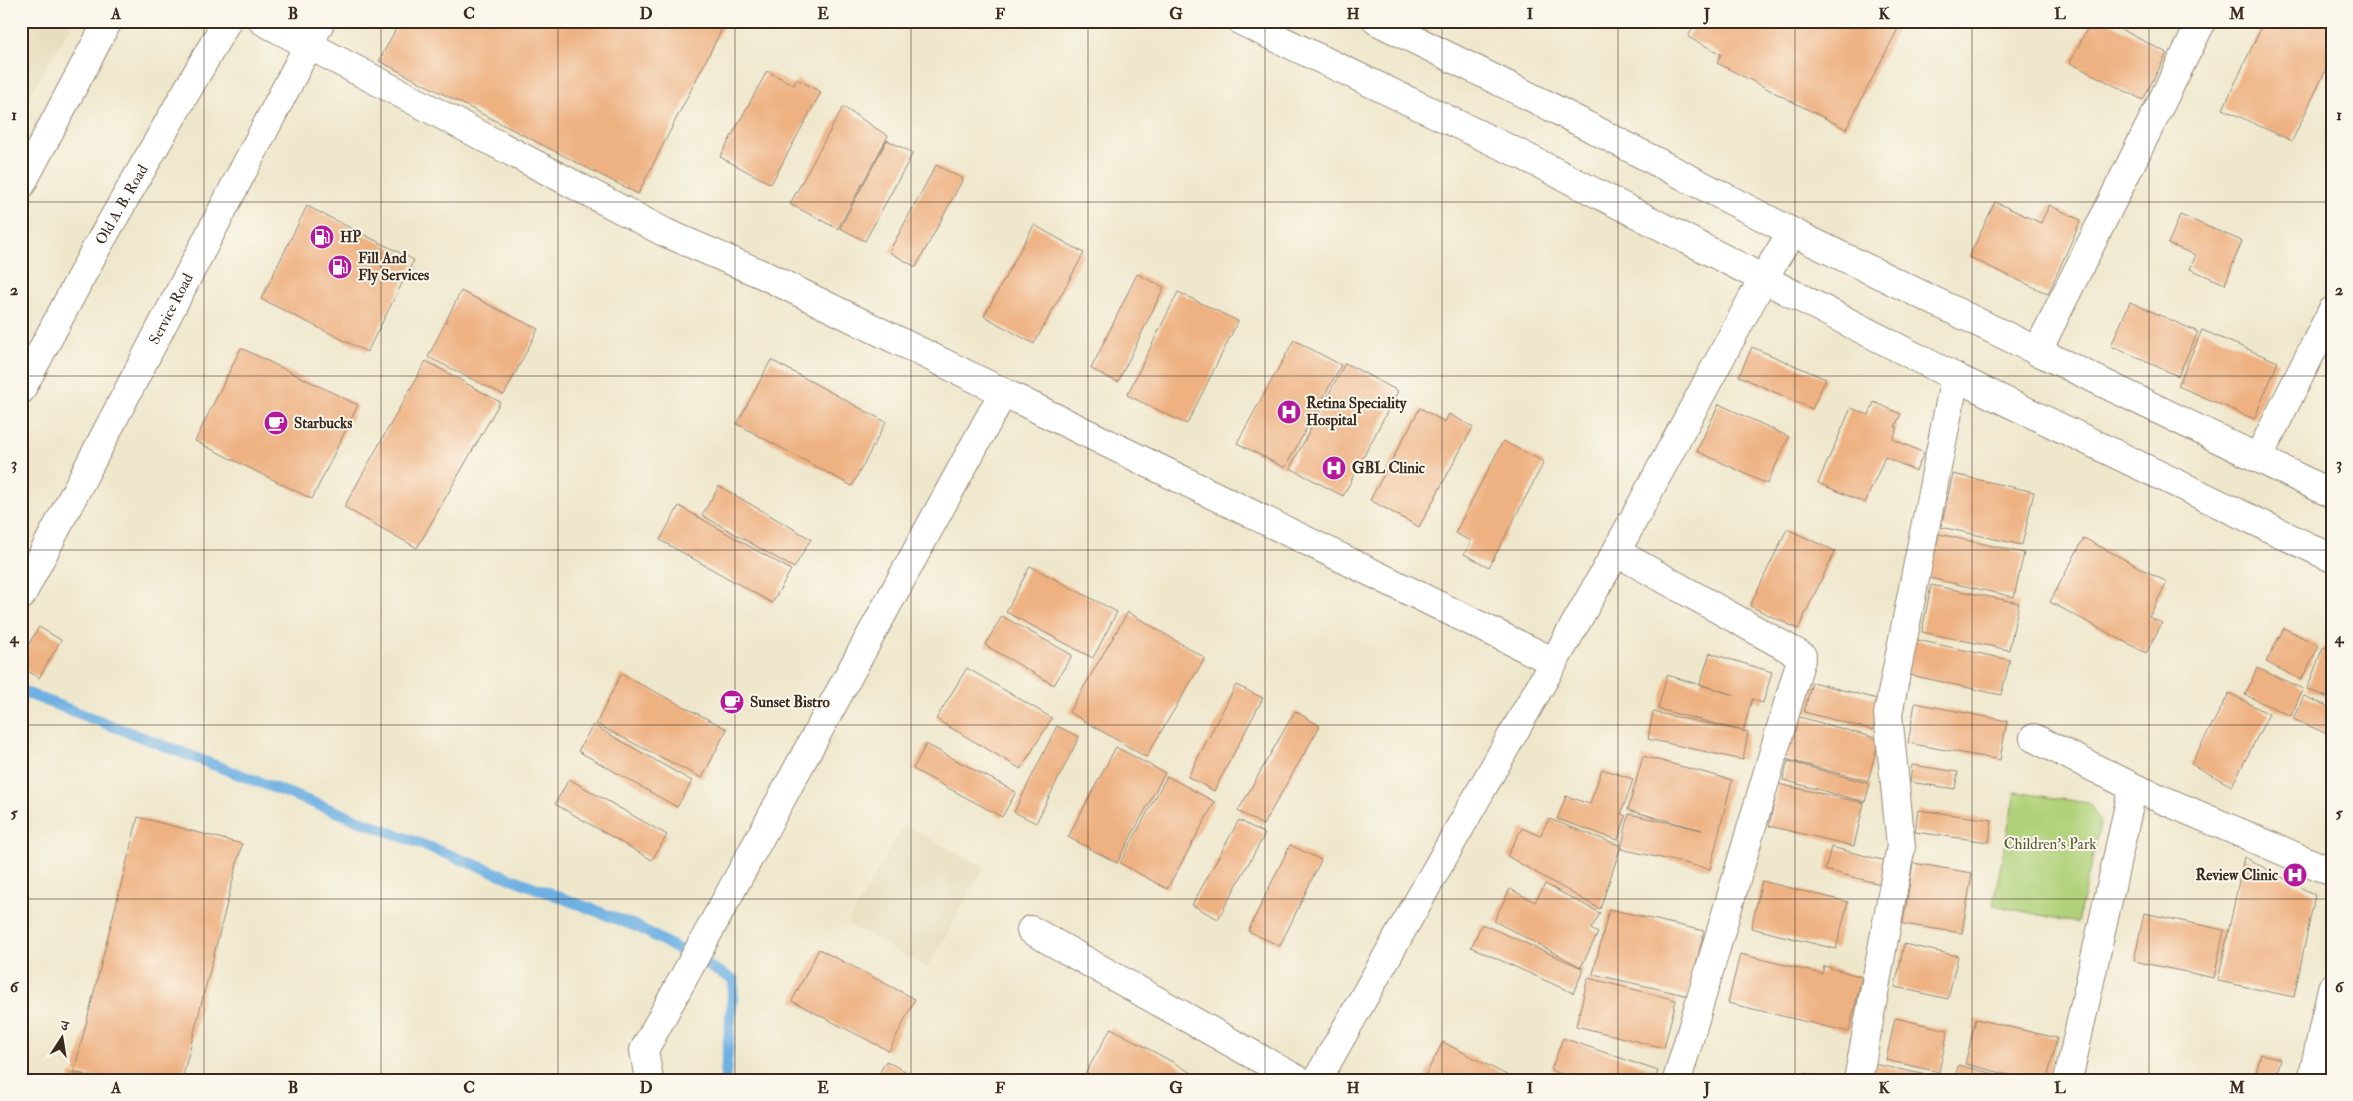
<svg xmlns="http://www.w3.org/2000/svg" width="2353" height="1101" font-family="'IM FELL Double Pica','Noto Serif Devanagari',serif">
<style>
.built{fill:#e3dbba}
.green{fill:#b0d179;stroke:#767e4c}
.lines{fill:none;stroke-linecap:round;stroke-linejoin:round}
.stream{stroke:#6eb0e2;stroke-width:11}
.building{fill:#eeb181}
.minor-casing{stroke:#958875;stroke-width:30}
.tertiary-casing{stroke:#958875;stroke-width:30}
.secondary-casing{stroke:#958875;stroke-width:30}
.minor{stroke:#fff;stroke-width:28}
.tertiary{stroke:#fff;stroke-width:28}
.secondary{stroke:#fff;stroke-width:28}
.grid{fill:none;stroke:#3b2a1e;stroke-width:1;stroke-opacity:0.55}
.labels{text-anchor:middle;stroke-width:4;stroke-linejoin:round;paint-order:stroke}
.street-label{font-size:15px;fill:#3b2a1e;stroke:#fbf7ec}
.poi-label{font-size:15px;font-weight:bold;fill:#3b2a1e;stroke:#fbf7ec;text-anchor:start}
.park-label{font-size:15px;fill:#585435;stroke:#fbf7ec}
.neatline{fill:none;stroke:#3b2a1e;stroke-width:2}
.grid-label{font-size:16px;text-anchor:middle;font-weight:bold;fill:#3b2a1e}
</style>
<rect width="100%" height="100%" fill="#fbf7ec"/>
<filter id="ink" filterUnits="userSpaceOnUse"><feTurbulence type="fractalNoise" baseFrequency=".02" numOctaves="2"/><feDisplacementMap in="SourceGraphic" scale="10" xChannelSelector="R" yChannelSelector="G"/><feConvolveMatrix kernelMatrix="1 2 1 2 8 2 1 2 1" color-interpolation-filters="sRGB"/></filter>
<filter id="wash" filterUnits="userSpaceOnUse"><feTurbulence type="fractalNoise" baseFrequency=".0096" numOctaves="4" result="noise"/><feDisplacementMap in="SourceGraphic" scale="20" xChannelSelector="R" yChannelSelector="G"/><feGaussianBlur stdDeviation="1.12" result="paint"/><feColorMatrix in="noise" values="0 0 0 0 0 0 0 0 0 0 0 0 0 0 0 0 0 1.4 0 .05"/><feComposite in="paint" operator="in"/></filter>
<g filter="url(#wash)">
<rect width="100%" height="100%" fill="#efe7cc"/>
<path class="built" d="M21 21H74L21 109Z
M904 824 984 868 927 968 848 924Z"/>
<path class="green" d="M2015 792 2089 803 2101 822 2077 923 1993 905Z"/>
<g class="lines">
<path class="stream" d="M21 691 638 927 734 980 725 1080"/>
</g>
<g id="blocks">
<path class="building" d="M400 21H726L638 194 379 61Z
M1696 21H1902L1846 129 1717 63 1721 54 1688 37Z
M2091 21H2105L2167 53 2143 100 2070 63Z
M2264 21H2332V57L2292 141 2223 109Z
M767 71 794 85 797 79 821 92 771 184 720 157Z
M843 107 888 136 838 229 790 204Z
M887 140 913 153 865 241 840 228Z
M936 165 963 179 916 267 889 252Z
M1995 202 2041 223 2049 205 2081 220 2048 294 1969 257Z
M307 206 414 260 367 352 261 299Z
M2180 215 2242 241 2225 284 2190 269 2196 255 2168 244Z
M1034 225 1084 253 1034 344 984 316Z
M1137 274 1164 287 1118 382 1091 369Z
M461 291 538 329 504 395 428 357Z
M1178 292 1238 321 1187 424 1127 395Z
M2130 302 2198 332 2178 376 2111 346Z
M2202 330 2278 362 2254 419 2178 386Z
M1294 340 1341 365 1285 468 1237 443Z
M1752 347 1826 379 1812 409 1739 376Z
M241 348 358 405 312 499 195 441Z
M771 360 886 422 852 486 737 424Z
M426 361 500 402 417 548 344 507Z
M1345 363 1398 391 1343 496 1290 468Z
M2332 377V396L2324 392Z
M1874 402 1901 414 1895 427H1898L1893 439 1924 453 1916 471 1885 457 1865 503 1818 483 1851 408 1869 415Z
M1719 404 1789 437 1767 484 1697 451Z
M1420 408 1445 422 1449 414 1473 427 1419 527 1370 500Z
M1503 441 1544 462 1489 567 1464 554 1471 541 1455 533Z
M1953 474 2034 492 2022 545 1941 527Z
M719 486 811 539 794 568 702 515Z
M679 506 791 570 772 603 660 540Z
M1787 529 1835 551 1798 629 1750 606Z
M1939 534 2024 553 2014 597 1929 578Z
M2084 538 2167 582 2149 617 2162 623 2146 653 2050 602Z
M1030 566 1117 612 1093 658 1006 612Z
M1931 585 2019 603 2009 650 1922 632Z
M1128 612 1205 658 1146 757 1069 712Z
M1002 616 1072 655 1054 685 985 645Z
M39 627 61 640 39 678 21 667V657Z
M2284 628 2319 646 2301 680 2266 662Z
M1913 639 2010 660 2001 695 1906 674Z
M2323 647 2332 650V699L2307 689Z
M1710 653 1772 672 1763 703 1752 699 1743 731 1658 709 1667 675 1734 695 1700 684Z
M967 668 1052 718 1021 769 936 719Z
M2257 668 2303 689 2291 716 2245 695Z
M621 674 727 729 702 778 596 724Z
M1812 682 1881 700 1873 730 1804 712Z
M1236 685 1263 698 1214 791 1188 777Z
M2229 693 2269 714 2232 786 2191 764Z
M2304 696 2332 708V736L2293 719Z
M1915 703 2007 721 2000 760 1908 743Z
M1295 711 1320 726 1263 825 1238 811Z
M1653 712 1748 732 1743 760 1648 739Z
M1796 716 1879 739 1868 781 1785 759Z
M593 725 692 781 677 807 578 751Z
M1057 726 1079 737 1036 823 1014 812Z
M926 744 1016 792 1002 817 913 769Z
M1116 747 1165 773 1117 863 1068 837Z
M1643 756 1732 780 1710 869 1621 849 1629 814 1702 830 1628 810Z
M1788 761 1870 784 1865 802 1783 780Z
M1912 765 1958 772 1955 789 1910 782Z
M1602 769 1633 779 1621 814 1626 816 1618 840 1557 819 1566 796 1590 804Z
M1167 776 1215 802 1167 889 1120 863Z
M569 779 667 835 652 860 555 804Z
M1778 784 1864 803 1854 846 1769 826Z
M1918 810 1992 820 1989 842 1915 832Z
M138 817 242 844 182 1080H106L74 1072Z
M1549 819 1621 846 1600 909 1507 856 1522 828 1540 836Z
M1239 820 1265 834 1218 919 1192 905Z
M1290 845 1321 860 1280 946 1248 931Z
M1831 847 1894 863 1888 886 1825 870Z
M2244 857 2315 895 2294 997 2218 981Z
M1913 863 1972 873 1962 933 1903 924Z
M1762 881 1848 902 1836 949 1751 928Z
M1545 884 1600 913 1591 929 1598 933 1581 967 1494 921 1510 889 1535 902Z
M1609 909 1704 931 1689 996 1593 974Z
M2144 913 2224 930 2214 978 2134 961Z
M1482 924 1584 969 1573 993 1471 947Z
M1904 944 1958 956 1948 999 1895 987Z
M819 949 915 999 889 1051 792 1001Z
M1740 954 1822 974 1824 966 1862 977 1849 1032 1728 1003Z
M1588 978 1676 1000 1664 1048 1576 1026Z
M1895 1018 1948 1030 1939 1072 1886 1060Z
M1976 1019 2057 1038 2047 1080H2030L1965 1064Z
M1111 1028 1194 1074 1191 1080H1091L1084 1076Z
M1563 1038 1658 1071 1655 1080H1577L1551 1070Z
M1443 1042 1516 1080H1433L1425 1076Z
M2261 1054 2281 1059 2275 1080H2254Z
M886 1061 921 1080H876Z
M1869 1063 1937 1077V1080H1865Z
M1958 1065 2016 1079V1080H1955Z
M71 1073 95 1079 94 1080H69Z
M1804 1073 1829 1079V1080H1803Z"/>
</g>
</g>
<g filter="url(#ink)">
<use href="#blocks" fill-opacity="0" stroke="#958875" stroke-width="1"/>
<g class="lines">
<defs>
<path id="minor" d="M263 21 664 232 766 276 1554 662
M2037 352 2202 21
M2258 458 2332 311
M1616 552 1802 656 1677 1080
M2034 738 2133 787 2332 872
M1031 930 1298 1080
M649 1080 644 1050 1003 393
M1317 1080 1616 552 1764 277 1792 232
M1858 1080 1901 846 1888 714 1955 377
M2068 1080 2133 787
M2312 1080 2332 988"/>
<g id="tertiary">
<path d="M1241 21 1522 155 1955 377 2332 558"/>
<path d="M1377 21 1545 104 1792 232 2332 494"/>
<path id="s1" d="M21 596 321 21"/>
</g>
<g id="secondary">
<path d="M21 185 108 21"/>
<path id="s2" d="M21 390 93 254 227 21"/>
</g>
</defs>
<use href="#minor" class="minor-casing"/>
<use href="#tertiary" class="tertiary-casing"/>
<use href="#secondary" class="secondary-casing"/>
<use href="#minor" class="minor"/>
<use href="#tertiary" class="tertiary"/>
<use href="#secondary" class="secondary"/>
</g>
</g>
<path class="grid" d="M204 21V1080M381 21V1080M558 21V1080M735 21V1080M911 21V1080M1088 21V1080M1265 21V1080M1442 21V1080M1618 21V1080M1795 21V1080M1972 21V1080M2149 21V1080M21 202H2332M21 376H2332M21 550H2332M21 725H2332M21 899H2332"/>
<defs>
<symbol id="fuel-disc" viewBox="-11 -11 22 22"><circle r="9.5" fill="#b5179e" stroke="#fbf7ec"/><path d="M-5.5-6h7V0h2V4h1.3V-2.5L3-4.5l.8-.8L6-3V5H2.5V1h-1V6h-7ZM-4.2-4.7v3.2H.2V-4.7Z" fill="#fff"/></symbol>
<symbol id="hospital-disc" viewBox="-11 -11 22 22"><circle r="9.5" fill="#b5179e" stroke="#fbf7ec"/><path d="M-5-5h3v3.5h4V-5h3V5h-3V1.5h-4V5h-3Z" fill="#fff"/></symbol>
<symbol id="cafe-disc" viewBox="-11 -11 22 22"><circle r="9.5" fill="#b5179e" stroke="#fbf7ec"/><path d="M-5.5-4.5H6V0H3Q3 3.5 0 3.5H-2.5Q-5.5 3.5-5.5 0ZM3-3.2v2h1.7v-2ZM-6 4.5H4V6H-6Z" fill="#fff"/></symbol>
</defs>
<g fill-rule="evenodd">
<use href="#fuel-disc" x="308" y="223" width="28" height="28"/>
<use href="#fuel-disc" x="326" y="253" width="28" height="28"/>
<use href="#hospital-disc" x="1275" y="398" width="28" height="28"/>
<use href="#cafe-disc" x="262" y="409" width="28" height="28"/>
<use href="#hospital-disc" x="1320" y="454" width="28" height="28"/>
<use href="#cafe-disc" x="718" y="688" width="28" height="28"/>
<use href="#hospital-disc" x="2281" y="861" width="28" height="28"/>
</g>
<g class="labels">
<g class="street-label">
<text dy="5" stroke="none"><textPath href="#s2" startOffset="211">Old A. B. Road</textPath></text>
<text dy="5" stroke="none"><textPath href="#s1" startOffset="324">Service Road</textPath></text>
</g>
<g class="poi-label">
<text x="340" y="242">HP</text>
<text x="358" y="263">Fill And<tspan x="358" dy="17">Fly Services</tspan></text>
<text x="1306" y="408">Retina Speciality<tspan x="1306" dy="17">Hospital</tspan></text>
<text x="294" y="428">Starbucks</text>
<text x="1352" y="473">GBL Clinic</text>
<text x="750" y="707">Sunset Bistro</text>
<text x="2278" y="880" text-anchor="end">Review Clinic</text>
</g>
<g class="park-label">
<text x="2050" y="849">Children's Park</text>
</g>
</g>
<rect width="2353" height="1101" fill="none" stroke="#fbf7ec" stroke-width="55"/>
<g transform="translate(62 1038) rotate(12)" stroke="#fbf7ec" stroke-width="4" paint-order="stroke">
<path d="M0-4L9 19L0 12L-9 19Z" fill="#3b2a1e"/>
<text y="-8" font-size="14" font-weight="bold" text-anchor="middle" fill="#3b2a1e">उ</text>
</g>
<rect x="28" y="28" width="2298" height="1046" class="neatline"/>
<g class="grid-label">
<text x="116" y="19">A</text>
<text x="293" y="19">B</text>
<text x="469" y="19">C</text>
<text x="646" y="19">D</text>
<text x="823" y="19">E</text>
<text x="1000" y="19">F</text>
<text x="1176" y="19">G</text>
<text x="1353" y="19">H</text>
<text x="1530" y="19">I</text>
<text x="1707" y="19">J</text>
<text x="1884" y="19">K</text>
<text x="2060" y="19">L</text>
<text x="2237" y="19">M</text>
<text x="14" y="120">1</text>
<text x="2339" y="120">1</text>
<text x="14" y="295">2</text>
<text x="2339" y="295">2</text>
<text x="14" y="469">3</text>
<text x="2339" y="469">3</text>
<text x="14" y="643">4</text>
<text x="2339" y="643">4</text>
<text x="14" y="818">5</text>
<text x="2339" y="818">5</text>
<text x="14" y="992">6</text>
<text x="2339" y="992">6</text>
<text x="116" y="1093">A</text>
<text x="293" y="1093">B</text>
<text x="469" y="1093">C</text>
<text x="646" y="1093">D</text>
<text x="823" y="1093">E</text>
<text x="1000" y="1093">F</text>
<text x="1176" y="1093">G</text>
<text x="1353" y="1093">H</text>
<text x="1530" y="1093">I</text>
<text x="1707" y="1093">J</text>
<text x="1884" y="1093">K</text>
<text x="2060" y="1093">L</text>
<text x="2237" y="1093">M</text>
</g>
</svg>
